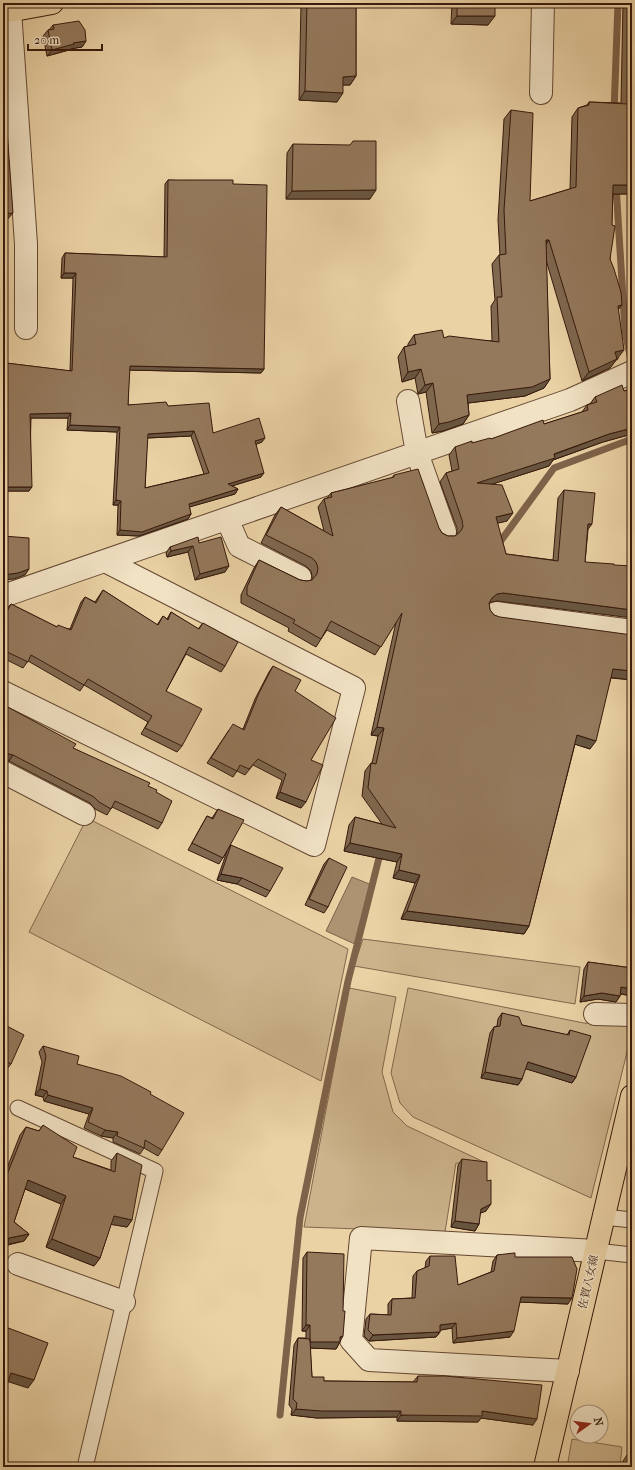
<svg xmlns="http://www.w3.org/2000/svg" width="635" height="1470" font-family="'IM FELL French Canon','Noto Serif JP',serif">
<style>
.green{fill:#ccb38b;stroke:#82664c}
.water{fill:#ad9371;stroke:#7e6249}
.lines{fill:none;stroke-linecap:round;stroke-linejoin:round}
.stream{stroke:#7e6249;stroke-width:7}
.service-casing{stroke:#644732;stroke-width:17}
.minor-casing{stroke:#644732;stroke-width:24}
.primary-casing{stroke:#37190c;stroke-width:24}
.trunk-casing{stroke:#37190c;stroke-width:24}
.service{stroke:#f1e2c4;stroke-width:15}
.minor{stroke:#f1e2c4;stroke-width:22}
.primary{stroke:#ead2a5;stroke-width:22}
.trunk{stroke:#ead2a5;stroke-width:22}
.wall{fill:#7f684f;stroke:#37190c;fill-rule:evenodd}
.shaded-wall{fill:#685540;stroke:#37190c}
.building{fill:#94795c;stroke:#37190c;fill-rule:evenodd}
.labels{text-anchor:middle;stroke-width:3;stroke-linejoin:round;paint-order:stroke}
.street-label{font-size:11px;fill:#37190c;stroke:#f1e2c4}
</style>
<rect width="100%" height="100%" fill="#ead2a5"/>
<filter id="stains"><feTurbulence type="fractalNoise" baseFrequency=".005" numOctaves="4"/><feColorMatrix values="0 0 0 0 .2 0 0 0 0 .09 0 0 0 0 .02 0 0 0 .5 -.17"/></filter>
<radialGradient id="worn" r=".72"><stop offset=".6" stop-color="#630" stop-opacity="0"/><stop offset="1" stop-color="#630" stop-opacity=".3"/></radialGradient>
<path class="green" d="M87 818 348 949 321 1081 29 932Z
M363 939 580 967 575 1004 354 966Z
M349 988 396 997 382 1072 393 1112 407 1126 484 1162 483 1165 456 1163 445 1232 304 1227Z
M408 988 584 1023 632 1025V1032L591 1198 413 1117 400 1103 391 1073Z
M572 1439 622 1447 620 1467H567Z"/>
<path class="water" d="M352 877 372 885 357 945 326 931Z"/>
<g class="lines">
<path class="stream" d="M614 112 618 3
M616 185 625 331 631 360
M497 546 554 468 632 439
M280 1415 300 1218 348 981 381 850"/>
<defs>
<path id="service" d="M18 1108 155 1171 85 1467
M604 1217 632 1220
M596 1251 632 1255"/>
<path id="minor" d="M10 10 26 244V328
M541 93 543 3
M408 401 417 453 445 532
M227 519 239 546 300 577
M3 596 570 400 632 372
M496 613 632 631
M3 692 314 845 354 688 105 561
M3 772 84 814
M595 1014 632 1015
M18 1264 124 1302
M568 1371 369 1360 351 1340 361 1238 596 1251"/>
<path id="primary" d="M545 1467 632 1096"/>
<path id="trunk" d="M3 12 52 3"/>
</defs>
<use href="#service" class="service-casing"/>
<use href="#minor" class="minor-casing"/>
<use href="#primary" class="primary-casing"/>
<use href="#trunk" class="trunk-casing"/>
<use href="#service" class="service"/>
<use href="#minor" class="minor"/>
<use href="#primary" class="primary"/>
<use href="#trunk" class="trunk"/>
</g>
<path class="wall" d="M301 3H356V76L350 85H343L337 102 299 100Z
M452 3H495L488 25 451 24Z
M623 3H632V194H613L610 259 618 310V359L616 360 610 368 582 381 546 260 550 379 544 388 525 396 468 403 469 415 463 424 443 431 432 433 426 392 418 394 415 378 402 382 398 357 404 347 408 346V344L414 335 444 338 492 341 491 306 495 300 492 264 499 255H500L498 220 504 119 511 110 530 201 570 189 572 117 578 108 587 105 589 102 621 103Z
M53 25 86 41 82 47 70 49 69 50 47 56 43 36 48 30H49Z
M293 144 370 199H286L287 153Z
M168 180 233 184 264 369 261 373 129 370 128 405 168 406 213 433 262 442 256 444 261 477 232 486 238 489 235 494 189 507 191 514 188 519 139 536 117 535 118 505H113L117 432 67 430 68 418H31L29 491H3V367L6 363 70 371 73 278H61L62 258 65 253 164 257 165 184ZM191 436 204 474 145 488 147 438Z
M632 389V434L603 442 553 460 549 466 492 484 507 521 497 523 506 554 553 560 558 498 564 490 588 530 585 562 498 601 491 602 489 603 490 610 494 615 632 680 611 678 590 749 575 744 529 926 524 934 401 919 415 883 393 878 397 862 344 851 349 825 355 817 382 824 362 796 365 771 371 763H372L378 736 371 735 396 622 375 655 327 630 321 639 316 647 288 631 289 628 241 603V595L254 568 259 560 300 580 307 581 312 580V576L311 571 306 566 261 543 275 515 281 507 324 531 318 507 324 499 327 498 331 493 392 478 394 475 439 528 442 533 448 536H455L457 534V528L440 482 446 473 452 471 449 455 455 447 491 439 544 424 582 412 587 405 590 404 595 397Z
M199 543 225 572 195 580 188 552 167 557 166 553 170 547Z
M103 590 157 625 163 616 167 619 171 612 198 629 203 623 225 666 221 672 186 654 166 691 182 746 177 752 141 734 148 722 84 685 80 691 28 661 23 668 3 658V617L6 610 11 604 57 627 70 629 81 602 85 597 95 602Z
M273 666 295 691 311 760 301 808 276 798 282 780 253 765 245 775 237 771 233 777 207 763 229 730 243 729 255 699 269 672Z
M3 705 73 748 148 786 156 792 162 823 158 829 112 807 107 815 95 809 90 803 9 761 3 760Z
M218 809 227 850 231 845 270 891 266 897 237 884 217 880 227 851 219 864 188 850 203 823 207 816 212 818Z
M329 858 328 907 324 913 305 905 324 864Z
M588 962 632 968V996L620 994V996L616 1002 598 999 580 1002 584 969Z
M502 1013 522 1025 567 1035 570 1030 576 1077 572 1083 525 1068 522 1079 518 1085 481 1078 490 1033 494 1027 497 1026 498 1019Z
M3 1024 11 1064 6 1070 3 1068Z
M43 1046 77 1064 150 1094 162 1150 158 1156 144 1148 140 1154 113 1142V1138L101 1136 84 1128 89 1114 44 1101 43 1097 35 1095 42 1062 39 1052Z
M43 1125 73 1157 111 1170V1161L117 1153 132 1220 127 1227 111 1224 100 1258 94 1266 46 1247 61 1204 25 1189 14 1222 29 1234 24 1241 8 1245 5 1254 3 1257V1176H4L20 1135 26 1127 39 1131Z
M462 1159 486 1211 480 1213 479 1224 475 1231 451 1227 458 1165Z
M307 1252 340 1341V1342L336 1349 310 1348 312 1377 324 1381 413 1382 418 1376 533 1425 481 1418 478 1422 397 1421V1417L317 1418 291 1415 292 1409 289 1405 294 1345 298 1338H306V1331H302L303 1258Z
M497 1255 515 1257 568 1304 520 1302 510 1337 453 1343 452 1328 440 1330V1332L436 1337 369 1341 364 1336 366 1319 370 1314 388 1315V1304L392 1299 412 1298 413 1276 417 1271 425 1268 426 1261 430 1256 458 1285 491 1272 493 1261Z
M632 1446V1467H622L623 1461 629 1452V1450Z"/>
<path class="shaded-wall" d="M457 16H495L488 25 451 24Z
M86 41 82 47 70 49 69 50 47 56 52 50 73 43Z
M356 76 350 85H337L343 77Z
M305 91 343 93 337 102 299 100Z
M613 185H632V194H607Z
M376 190 370 199H286L292 191Z
M13 213 6 221 3 222V214Z
M546 240H549L543 249Z
M64 273H76L73 278H61Z
M622 305 615 314 618 306Z
M624 350 610 368 582 381 589 372 615 352Z
M130 366 264 369 261 373 127 370Z
M421 369 415 378 402 382 408 372Z
M550 379 544 388 525 396 460 404 467 395Z
M433 383 426 392 418 394 425 385Z
M71 413 68 418H27L30 414Z
M469 415 463 424 443 431 432 433 439 424Z
M70 425 120 427 117 432 67 430Z
M632 428V434L603 442 553 460 549 466 471 491 477 483 609 434Z
M194 431 191 436 145 438 148 434Z
M265 438 262 442 252 446 255 441Z
M264 473 261 477 225 488 228 484Z
M3 487H32L29 491H3Z
M238 489 235 494 186 508 189 504Z
M116 500 121 501 118 505H113Z
M513 513 507 521 490 525 496 517Z
M191 514 188 519 139 536 117 535 120 530Z
M588 524H592L586 532Z
M193 546 188 552 167 557 171 551Z
M229 566 225 572 195 580 200 574Z
M29 569 25 575 14 579 3 580V575Z
M503 593 632 610V618L498 601 491 602 486 606 492 598 497 594Z
M613 669 632 671V680L607 677Z
M377 727 384 728 378 736 371 735Z
M577 735 596 741 590 749 571 743Z
M6 753 13 755 9 761 3 760V755Z
M280 792 306 802 301 808 276 798Z
M350 843 402 854 397 862 344 851Z
M399 870 420 875 415 883 393 878Z
M221 874 242 878 237 884 217 880Z
M407 911 529 926 524 934 401 919Z
M621 987 632 989V996L617 993Z
M602 993 620 996 616 1002 598 999 580 1002 584 996Z
M528 1062 576 1077 572 1083 523 1068Z
M485 1072 522 1079 518 1085 481 1078Z
M40 1089 47 1091 43 1097 35 1095Z
M48 1095 93 1108 89 1114 44 1101Z
M105 1130 118 1132 113 1138 101 1136Z
M28 1180 66 1196 61 1204 23 1188Z
M491 1204 486 1211 476 1215 481 1209Z
M114 1216 132 1220 127 1227 108 1224Z
M455 1221 479 1224 475 1231 451 1227Z
M29 1234 24 1241 4 1245 9 1238Z
M52 1239 100 1258 94 1266 46 1247Z
M521 1297 572 1298 568 1304 517 1302Z
M456 1323 452 1328 436 1331 440 1325Z
M306 1325H310L306 1331H302Z
M514 1331 510 1337 453 1343 457 1338Z
M440 1332 436 1337 369 1341 373 1335Z
M343 1336 336 1349 306 1348 310 1342Z
M11 1373 34 1380 28 1388 6 1381Z
M296 1409 401 1411 397 1417 317 1418 291 1415Z
M482 1411 537 1419 533 1425 481 1418 478 1422 397 1421 401 1415Z"/>
<path class="building" d="M307 3H356V76L343 77V93L305 91Z
M457 3H495V16H457Z
M629 3H632V185H613L612 225 615 226 610 259 614 269 621 292 622 305 618 306 624 350 615 352 617 359 589 372 549 240H546L550 379 532 387 467 395 469 415 449 422 439 424 433 383 425 385 421 369 408 372 404 347 416 344 414 335 442 330 444 338 449 336 499 342 497 297H502L499 255 506 254 504 210 511 110 533 113 530 201 576 187 578 108 589 105V102L628 104Z
M79 21 85 30 86 41 73 43 74 44 52 50 48 30 54 29 53 25Z
M3 74 13 213 3 214Z
M353 141H376V190L292 191 293 144 350 145Z
M168 180H233V184L267 185 264 369 130 366 128 405 166 402 168 406 209 403 213 433 259 418 265 438 255 441 264 473 228 484 238 489 189 504 191 514 142 532 120 530 121 501 116 500 120 427 70 425 71 413 30 414 32 487H3V398L6 363 72 371 76 273H64L65 253 167 257ZM194 431 209 473 145 488 148 434Z
M622 385 624 391 632 389V428L609 434 554 454 555 458 477 483 502 485 513 513 496 517 506 554 558 561 564 490 595 493 592 524H588L585 562 614 564V565L632 566V610L503 593 497 594 492 598 489 603 490 610 494 615 500 617 632 635V671L613 669 596 741 577 735 529 926 407 911 420 875 399 870 402 854 350 843 355 817 396 828 368 788 371 763 376 764 384 728 377 727 402 613 381 647 331 621 321 639 293 623 295 620 247 595V587L259 560 300 580 307 581 312 580 317 574 318 568 316 562 312 558 266 535 281 507 333 536 324 499 332 497 331 493 394 477V475L418 469 439 528 442 533 448 536H455L460 532 463 527 462 520 446 473 459 469 455 447 472 441V443L490 438 491 439 543 420 544 424 588 410 587 405 597 402 595 397Z
M3 536 29 538V569L18 573 3 575Z
M198 537 199 543 221 537 229 566 200 574 193 546 171 551 170 547Z
M103 590 158 625 163 616 168 620 171 612 199 629 203 623 238 642 225 666 189 647 166 691 202 709 182 746 145 728 152 716 88 679 84 685 31 655 28 662 3 650V619L11 604 57 627 58 625 71 630 85 597 96 603Z
M273 666 301 680 295 691 336 718 311 760 323 765 306 802 280 792 286 774 258 759 249 769 240 765 237 771 211 758 233 724 244 730 259 693Z
M4 705 76 744 73 748 150 783 148 786 157 790 156 792 172 801 162 823 115 801 111 809 99 802 94 797 13 755 6 753 3 755V706Z
M218 809 244 820 223 858 192 843 207 816 213 819Z
M231 845 283 868 270 891 242 878 221 874Z
M329 858 347 867 328 907 309 899Z
M588 962 632 968V989L621 987 620 996 602 993 584 996Z
M502 1013 519 1017 522 1025 569 1035 570 1030 591 1036 576 1077 528 1062 522 1079 485 1072 494 1027 500 1026Z
M3 1024 24 1035 11 1064 3 1060Z
M43 1046 79 1056 77 1064 121 1076 151 1092 150 1094 184 1113 162 1150 145 1140 144 1148 117 1136 118 1132 105 1130 88 1122 93 1108 48 1095 47 1091 40 1089 46 1056Z
M43 1125 77 1147 73 1157 115 1172 117 1153 142 1165 132 1220 114 1216 100 1258 52 1239 66 1196 28 1180 14 1222 29 1234 9 1238 5 1254 3 1253V1176L6 1177 26 1127 39 1131Z
M462 1159 487 1162V1181L491 1180V1204L481 1209 479 1224 455 1221Z
M307 1252 344 1254 343 1311H345L343 1336 340 1337V1342H310V1325H306Z
M514 1253H515V1257H572L577 1269 572 1298 521 1297 514 1331 457 1338 456 1323 440 1325V1332L373 1335 368 1330 370 1314 391 1315 392 1299 415 1298 417 1271 429 1266 430 1256H455L458 1285 494 1271 497 1255Z
M3 1326 48 1343 34 1380 11 1373 3 1396Z
M298 1338 310 1339 312 1377H324V1381L417 1382 418 1376H445L542 1385 537 1419 482 1411V1416L401 1415V1411H321L296 1409 297 1403 293 1399Z
M632 1452V1467H627L629 1453Z"/>
<g class="labels">
<g class="street-label">
<text transform="translate(588 1282) rotate(-77)" y="4">佐賀八女線</text>
</g>
</g>
<rect width="635" height="1470" fill="none" stroke="#ead2a5" stroke-width="16"/>
<rect x="4" y="4" width="627" height="1462" fill="none" stroke="#37190c" stroke-width="2"/>
<rect x="8" y="8" width="619" height="1454" fill="none" stroke="#37190c"/>
<g transform="translate(589 1424) rotate(76)"><circle r="19" fill="#f1e2c4" stroke="#a7927a"/>
<path d="M0-3L7 15L0 10L-7 15Z" fill="#8f2418"/>
<text y="-6" font-size="11" font-weight="bold" text-anchor="middle" fill="#37190c">N</text>
</g>
<path d="M28 44v6h74v-6" fill="none" stroke="#37190c" stroke-width="2"/>
<text x="34" y="44" font-size="12" fill="#37190c" stroke="#f1e2c4" stroke-width="3" paint-order="stroke">20 m</text>
<rect width="100%" height="100%" filter="url(#stains)"/>
<rect width="100%" height="100%" fill="url(#worn)"/>
</svg>
